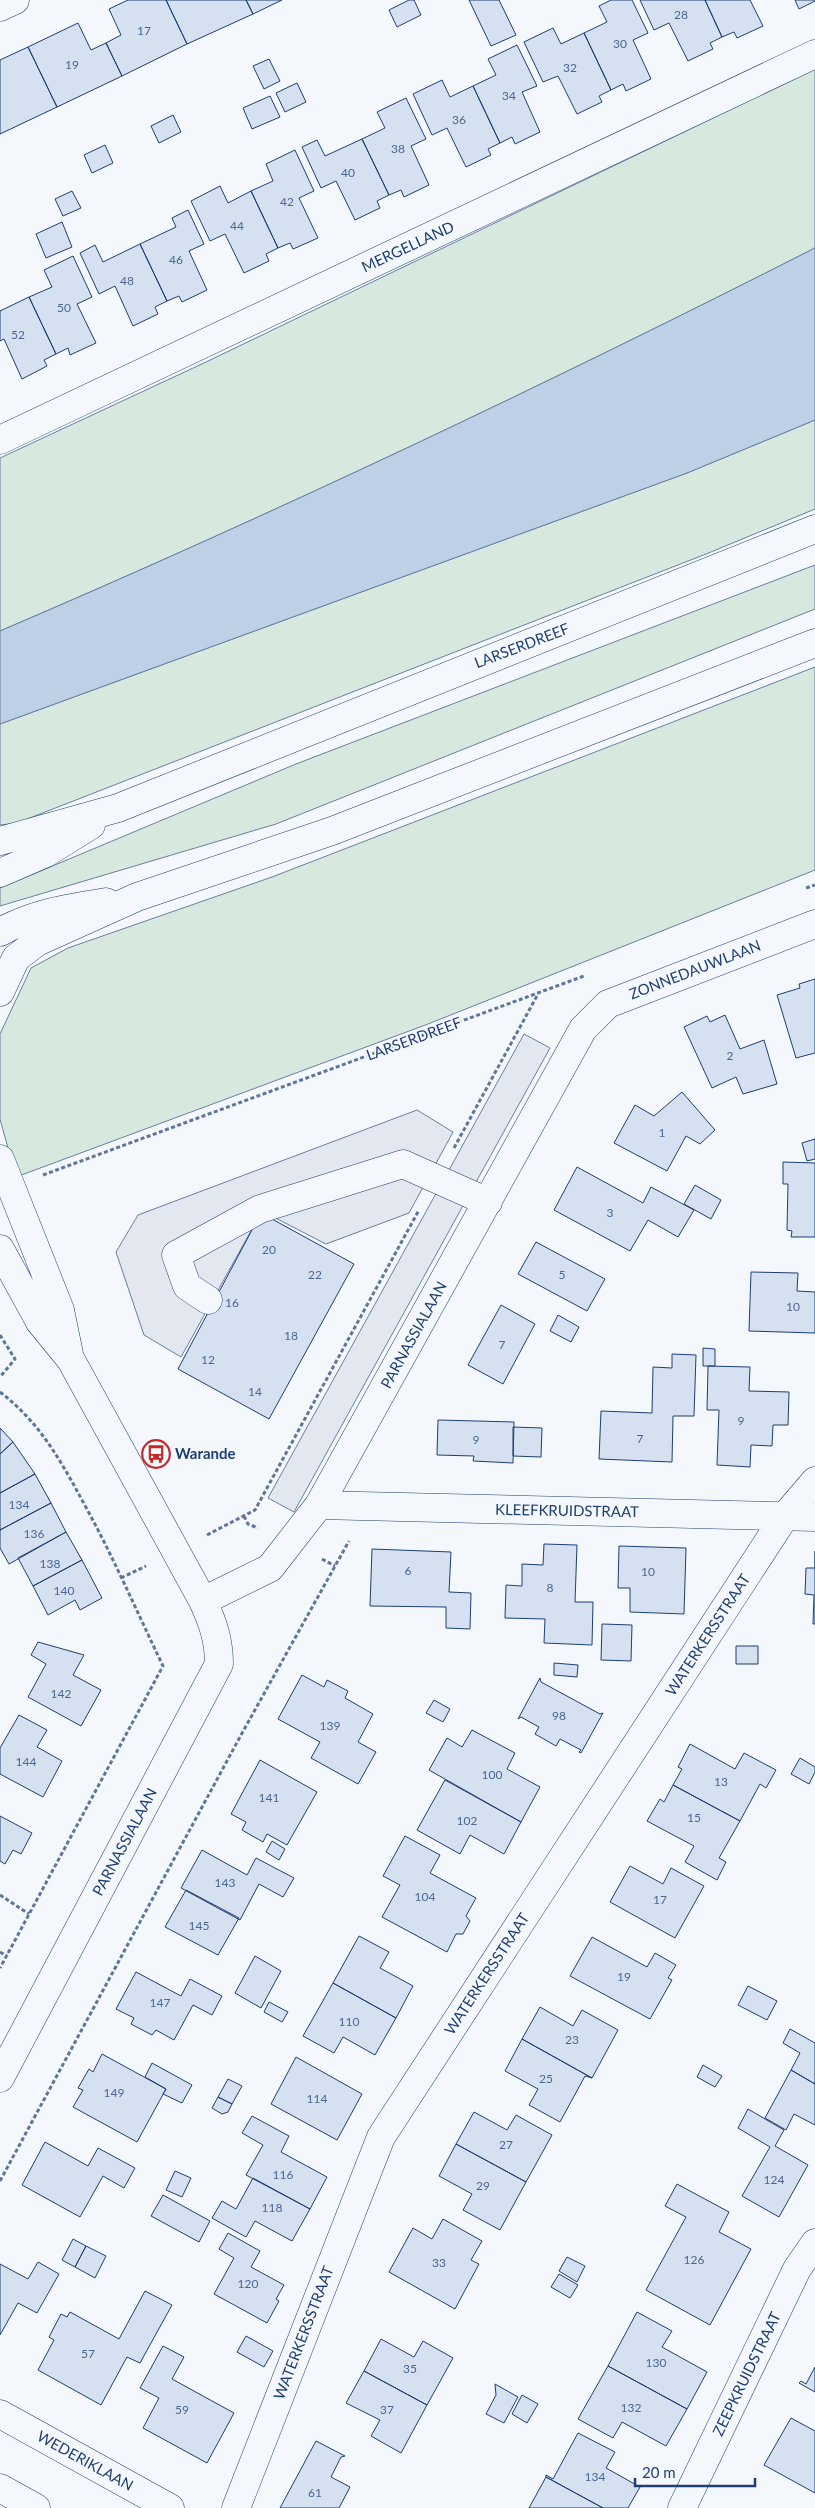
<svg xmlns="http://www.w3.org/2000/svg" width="815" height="2508" font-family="Lato,sans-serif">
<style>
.green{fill:#d7e8df;stroke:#687fa3}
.parking{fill:#e3e8f0;stroke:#687fa3}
.water{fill:#bed0e5;stroke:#687fa3}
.building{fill:#d5e0f0;stroke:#1d3f73}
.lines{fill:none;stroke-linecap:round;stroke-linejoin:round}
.minor-casing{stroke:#1d3f73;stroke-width:29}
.major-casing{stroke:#1d3f73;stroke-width:29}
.path{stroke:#5e769c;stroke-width:3;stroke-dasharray:4 2.5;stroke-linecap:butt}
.minor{stroke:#f4f7fb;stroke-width:28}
.major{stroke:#f4f7fb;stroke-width:28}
.labels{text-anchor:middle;stroke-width:4;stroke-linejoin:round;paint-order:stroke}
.number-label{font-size:12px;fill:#4b6792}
.street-label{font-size:15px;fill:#1d3f73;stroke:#f4f7fb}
.poi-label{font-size:15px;font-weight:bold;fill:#1d3f73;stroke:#f4f7fb;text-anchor:start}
</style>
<rect width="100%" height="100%" fill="#f4f7fb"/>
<path class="green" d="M815 69V248C547 384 276 513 0 631V458L206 362Z
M815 420V509L706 554 17 823 0 825V724L687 473Z
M815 565V609L276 824 0 906V888L296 764Z
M815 667V870L428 1024 16 1177 0 1119V1034L31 968 68 948 272 877Z"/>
<path class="parking" d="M524 1034 550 1048 294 1512 268 1498Z
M417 1110 453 1132 409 1213 326 1244 262 1211 181 1357 144 1335 116 1252 138 1215Z"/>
<path class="water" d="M815 248V420L687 473 0 724V631C276 513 547 384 815 248Z"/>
<path class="building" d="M128 0H166L187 44 122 76 106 43 121 35 109 9Z
M166 0H246L253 14 187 44Z
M246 0H282L253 14Z
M409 0H414L421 15 397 27 389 10Z
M469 0H499L516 35 491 46Z
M611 0H632L648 33 633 40 651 79 626 91 623 84 611 90 584 33 607 22 599 6Z
M640 0H705L722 37 710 43 713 49 688 61 669 23 654 30Z
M705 0H750L763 26 737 38 734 32 722 37Z
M795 0H815V1L799 9Z
M78 23 91 50 106 43 122 76 57 107 28 47Z
M553 28 561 44 584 33 611 90 599 96 602 102 577 114 558 76 543 82 524 42Z
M517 45 537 86 522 92 540 132 515 144 512 137 500 143 473 86 496 75 488 59Z
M28 47 57 107 0 134V60Z
M269 59 280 81 264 89 253 66Z
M442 80 450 97 473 86 500 143 488 149 491 155 466 167 447 128 432 135 413 94Z
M297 83 306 102 285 112 276 93Z
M270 96 280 117 252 129 243 108Z
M406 98 426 139 411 146 429 185 404 197 401 190 389 195 362 139 385 128 377 112Z
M173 115 181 132 159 143 151 126Z
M362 139 389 195 377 201 380 208 355 220 336 181 321 188 302 147 317 140 325 156Z
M105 145 113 163 92 173 84 155Z
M295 150 314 191 299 198 318 238 293 249 290 243 278 248 251 191 273 181 266 164Z
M220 186 228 203 251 191 278 248 266 254 269 261 244 273 225 234 210 241 191 201Z
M72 191 81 208 63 216 55 199Z
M188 210 204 244 189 251 207 290 182 302 179 296 167 301 140 244 176 227 172 218Z
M62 222 72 247 46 258 36 234Z
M140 244 167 301 155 307 158 314 133 326 115 286 99 294 80 253 95 245 103 262Z
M73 256 92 297 77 304 96 343 70 355 68 348 56 354 29 297 52 287 44 270Z
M29 297 56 354 44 360 47 366 22 379 4 339 0 341V311Z
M815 979V1053L796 1058 777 995 800 988 799 984Z
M725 1015 740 1049 764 1040 777 1084 743 1094 736 1077 712 1088 684 1027 707 1016 710 1022Z
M682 1092 715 1130 700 1144 686 1136 667 1171 614 1143 635 1105 654 1116Z
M815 1139V1159L807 1161 802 1143Z
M783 1162 815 1163V1237H791L792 1231 787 1230 788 1184H783Z
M577 1167 643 1203 651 1187 694 1210 678 1237 648 1220 630 1251 554 1210Z
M695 1185 721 1200 711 1219 684 1204Z
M261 1213 354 1264 269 1419 178 1369Z
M536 1242 605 1279 587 1311 518 1274Z
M751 1272 798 1273 797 1291 815 1292V1333L749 1331Z
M501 1305 535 1324 503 1384 468 1365Z
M558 1315 579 1327 571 1342 550 1331Z
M703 1348 715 1349V1366H703Z
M672 1354 696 1355 694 1416H673L672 1462 599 1459 601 1411 652 1413 653 1367 672 1368Z
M708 1366 750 1367 749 1391 789 1392 788 1425H773L772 1446 751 1445 750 1467 717 1465 719 1410H707Z
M438 1420 514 1422 513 1463 473 1461 474 1456 437 1455Z
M513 1427 542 1428 541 1457 513 1456Z
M0 1428 13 1442 0 1454Z
M13 1442 35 1474 0 1493V1454Z
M35 1474 51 1503 0 1530V1493Z
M51 1503 66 1532 9 1564 0 1548V1530Z
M66 1532 82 1560 33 1586 18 1558Z
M544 1544 577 1545 575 1602H593L592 1645 544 1643 545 1619 505 1618 506 1585 522 1586V1564L543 1565Z
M619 1546 686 1548 684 1614 630 1612V1588H618Z
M372 1549 451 1552 449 1592 471 1593 470 1629 446 1628V1607L370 1606Z
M815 1551V1624H813L814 1595 805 1594 806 1568H815Z
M82 1560 102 1598 80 1610 75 1600 48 1615 33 1586Z
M602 1624 632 1625 631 1661 601 1660Z
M38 1642 84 1655 73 1675 101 1690 81 1726 28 1697 46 1664 31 1655Z
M736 1646H758V1664H736Z
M554 1663 578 1665 577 1677 554 1675Z
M302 1675 324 1687 327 1680 348 1691 345 1698 373 1714 358 1742 376 1752 358 1784 311 1758 320 1742 278 1719Z
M540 1678 541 1682 600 1714 603 1713 581 1753 579 1752 581 1750 560 1739 556 1746 535 1734 539 1727 521 1717 518 1719Z
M434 1700 450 1709 443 1722 426 1713Z
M19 1715 47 1730 37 1747 62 1761 43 1797 0 1774V1748Z
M472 1730 515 1753 507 1769 540 1787 521 1822 429 1770 447 1738 462 1747Z
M690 1744 735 1769 744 1753 776 1770 766 1788 760 1784 740 1821 673 1785 682 1769 678 1767Z
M800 1758 815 1767V1772L809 1784 791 1774Z
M260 1760 317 1792 287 1845 267 1834 263 1842 242 1830 246 1822 231 1814Z
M445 1780 521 1822 504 1854 470 1835 460 1854 417 1830Z
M673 1785 740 1821 719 1858 726 1862 717 1880 685 1862 694 1846 647 1821 660 1799 664 1802Z
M0 1816 32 1833 21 1854 13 1850 5 1864 0 1861Z
M405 1836 440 1855 430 1873 476 1898 466 1916 470 1921 463 1934H456L447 1952 382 1917 400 1885 383 1876Z
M272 1841 285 1849 279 1860 266 1852Z
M202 1850 247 1875 256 1858 294 1878 283 1897 259 1884 240 1920 181 1888Z
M630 1866 663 1884 671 1868 704 1886 675 1938 610 1902Z
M186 1890 239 1918 218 1955 165 1927Z
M359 1936 389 1952 380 1968 413 1986 396 2018 333 1983Z
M592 1937 647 1967 655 1953 676 1965 668 1978 672 1980 650 2019 570 1976Z
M255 1956 281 1971 261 2008 235 1993Z
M136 1972 181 1996 190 1979 222 1996 212 2015 193 2005 174 2040 156 2030 152 2035 131 2024 134 2018 116 2009Z
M333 1983 396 2018 375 2055 343 2037 334 2053 303 2036Z
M748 1986 777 2001 767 2020 738 2005Z
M269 2002 288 2012 282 2022 264 2012Z
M540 2007 573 2026 582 2010 618 2030 592 2078 522 2039Z
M790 2029 815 2043V2084L791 2070 800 2053 783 2043Z
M522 2039 592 2078 585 2076 560 2122 529 2105 538 2089 505 2071Z
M102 2054 166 2089 137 2142 73 2107 83 2090 78 2088 89 2069 93 2072Z
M296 2057 362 2094 337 2140 271 2104Z
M152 2063 192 2085 182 2103 163 2094 166 2089 145 2077Z
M703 2065 722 2076 715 2087 697 2077Z
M791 2070 815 2084V2125L794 2114 786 2130 765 2118Z
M228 2079 242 2086 232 2104 218 2097Z
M218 2097 232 2104 228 2112 222 2114 212 2108Z
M748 2109 784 2130 775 2146 808 2165 779 2217 742 2196 770 2147 738 2128Z
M474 2112 507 2130 516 2115 552 2135 526 2182 456 2144Z
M252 2116 289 2136 281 2152 327 2177 310 2209 246 2175 263 2145 242 2133Z
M45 2142 88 2166 98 2148 135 2168 124 2188 103 2176 80 2217 22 2185Z
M456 2144 526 2182 500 2230 463 2210 472 2194 439 2176Z
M175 2171 191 2178 182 2197 166 2190Z
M253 2178 310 2209 292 2241 255 2221 246 2237 212 2218 222 2201 236 2209Z
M677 2184 729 2212 719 2232 751 2249 710 2325 646 2290 686 2217 665 2206Z
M163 2195 210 2221 199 2242 151 2216Z
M443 2219 482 2241 471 2260 479 2264 455 2309 389 2272 413 2228 432 2239Z
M228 2233 260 2251 251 2267 284 2285 276 2299 279 2301 267 2323 214 2294 234 2258 219 2249Z
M73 2239 86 2246 75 2267 62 2260Z
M86 2246 106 2256 95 2278 75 2267Z
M567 2257 585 2266 577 2282 559 2271Z
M38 2262 59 2274 37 2313 18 2303 0 2335V2264L28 2279Z
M559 2274 578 2285 570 2298 551 2287Z
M145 2291 172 2305 140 2363 127 2357 101 2405 38 2370 54 2340 49 2337 61 2314 67 2317 70 2312 119 2339Z
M637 2312 672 2331 662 2347 707 2372 687 2409 608 2366Z
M246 2336 273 2351 264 2367 237 2352Z
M381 2339 414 2357 423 2341 453 2358 427 2405 364 2371Z
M163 2346 184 2357 172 2379 234 2413 207 2463 143 2428 159 2398 140 2388Z
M608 2366 687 2409 666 2446 622 2422 613 2438 578 2419Z
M815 2367V2392L799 2383 801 2381 806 2384Z
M364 2371 427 2405 401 2453 371 2436 380 2420 346 2403Z
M495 2384 518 2397 504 2423 486 2414 496 2395Z
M522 2395 538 2404 527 2423 512 2414Z
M791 2418 815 2431V2493L764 2465Z
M578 2433 615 2452 606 2468 640 2487 628 2508H603L546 2477V2475L553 2479Z
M316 2441 345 2456 341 2457 331 2477 350 2487 339 2508H280Z
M546 2477 603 2508H529Z"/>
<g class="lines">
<defs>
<path id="minor" d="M0 7 15 0
M0 440 815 54
M0 1159 60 1310 69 1354
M0 1249 40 1322 71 1360 203 1601C213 1623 219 1640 219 1664L0 2078
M208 1300 187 1286 176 1255 260 1209 403 1164 488 1202
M319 1505 815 1517
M203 1601 270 1568 319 1505 583 1029 608 1004 815 924
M0 2414 170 2508
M0 2488 36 2508
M236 2508 381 2137 785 1516 815 1481
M682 2508 797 2269 815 2243"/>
<path id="major" d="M0 841 118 808 815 529
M0 873 46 853 91 825
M0 932C34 913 68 908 106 902
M0 992 16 958 37 942 137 897 332 831 815 643"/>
</defs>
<use href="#minor" class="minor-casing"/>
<use href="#major" class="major-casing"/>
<path class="path" d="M806 888 815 885
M454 1148 538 994
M43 1175 584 976
M0 1335 15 1359 0 1377
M0 1392C42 1424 63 1465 88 1511 115 1561 138 1614 163 1666L0 1968
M244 1516 248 1524 258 1528
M207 1535 255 1510 419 1210
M322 1559 335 1566
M121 1578 146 1566
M0 1895 29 1914
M0 1952 7 1956
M0 2181 241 1735 349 1541"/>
<use href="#minor" class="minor"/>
<use href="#major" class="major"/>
</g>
<defs>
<symbol id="bus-ring" viewBox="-11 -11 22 22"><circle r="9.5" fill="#f4f7fb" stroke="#c62828" stroke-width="1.5"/><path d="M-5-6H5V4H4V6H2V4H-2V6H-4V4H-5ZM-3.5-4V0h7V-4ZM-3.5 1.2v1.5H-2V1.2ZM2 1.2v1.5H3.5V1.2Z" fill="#c62828"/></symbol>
</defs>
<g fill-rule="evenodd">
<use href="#bus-ring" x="140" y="1438" width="32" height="32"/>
</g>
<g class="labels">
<g class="number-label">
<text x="681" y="19">28</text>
<text x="144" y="35">17</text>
<text x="620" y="48">30</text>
<text x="72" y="69">19</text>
<text x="570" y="72">32</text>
<text x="509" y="100">34</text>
<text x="459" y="124">36</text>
<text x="398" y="153">38</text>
<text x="348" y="177">40</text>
<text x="287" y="206">42</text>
<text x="237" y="230">44</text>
<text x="176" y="264">46</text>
<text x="127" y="285">48</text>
<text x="64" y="312">50</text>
<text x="18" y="339">52</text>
<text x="730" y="1060">2</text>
<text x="662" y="1137">1</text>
<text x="610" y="1217">3</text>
<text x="269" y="1254">20</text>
<text x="315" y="1279">22</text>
<text x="562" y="1279">5</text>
<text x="232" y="1307">16</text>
<text x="793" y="1311">10</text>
<text x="291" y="1340">18</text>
<text x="502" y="1349">7</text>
<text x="208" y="1364">12</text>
<text x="255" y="1396">14</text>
<text x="741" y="1425">9</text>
<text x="640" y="1443">7</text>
<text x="476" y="1444">9</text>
<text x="19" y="1509">134</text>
<text x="34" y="1538">136</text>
<text x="50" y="1568">138</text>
<text x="408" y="1575">6</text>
<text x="648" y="1576">10</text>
<text x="550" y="1592">8</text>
<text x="64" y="1595">140</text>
<text x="61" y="1698">142</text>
<text x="559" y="1720">98</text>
<text x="330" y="1730">139</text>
<text x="26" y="1766">144</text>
<text x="492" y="1779">100</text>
<text x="721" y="1786">13</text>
<text x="269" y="1802">141</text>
<text x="694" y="1822">15</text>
<text x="467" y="1825">102</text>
<text x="225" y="1887">143</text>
<text x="425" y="1901">104</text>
<text x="660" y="1904">17</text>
<text x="199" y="1930">145</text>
<text x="624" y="1981">19</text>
<text x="160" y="2007">147</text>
<text x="349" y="2026">110</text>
<text x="572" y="2044">23</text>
<text x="546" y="2083">25</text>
<text x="114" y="2097">149</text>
<text x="317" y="2103">114</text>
<text x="506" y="2149">27</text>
<text x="283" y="2179">116</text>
<text x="774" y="2184">124</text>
<text x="483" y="2190">29</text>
<text x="272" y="2212">118</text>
<text x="694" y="2264">126</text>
<text x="439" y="2267">33</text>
<text x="248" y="2288">120</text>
<text x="88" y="2358">57</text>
<text x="656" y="2367">130</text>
<text x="410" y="2373">35</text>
<text x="631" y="2412">132</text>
<text x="182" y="2414">59</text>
<text x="387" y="2414">37</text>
<text x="595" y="2481">134</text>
<text x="315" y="2497">61</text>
</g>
<g class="street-label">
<text transform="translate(408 247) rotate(-25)" y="5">MERGELLAND</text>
<text transform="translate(522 646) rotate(-21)" y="5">LARSERDREEF</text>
<text transform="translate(695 970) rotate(-21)" y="5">ZONNEDAUWLAAN</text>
<text transform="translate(414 1039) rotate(-20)" y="5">LARSERDREEF</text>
<text transform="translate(414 1335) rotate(-61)" y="5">PARNASSIALAAN</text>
<text transform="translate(567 1511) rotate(1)" y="5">KLEEFKRUIDSTRAAT</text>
<text transform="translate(708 1635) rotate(-57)" y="5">WATERKERSSTRAAT</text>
<text transform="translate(125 1842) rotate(-62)" y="5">PARNASSIALAAN</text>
<text transform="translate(487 1974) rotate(-57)" y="5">WATERKERSSTRAAT</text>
<text transform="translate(304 2333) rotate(-69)" y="5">WATERKERSSTRAAT</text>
<text transform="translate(747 2374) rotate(-64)" y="5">ZEEPKRUIDSTRAAT</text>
<text transform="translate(85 2461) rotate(29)" y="5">WEDERIKLAAN</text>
</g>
<g class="poi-label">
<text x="175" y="1459">Warande</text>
</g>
</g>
<path d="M635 2478v8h120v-8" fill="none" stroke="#1d3f73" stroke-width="2.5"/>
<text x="642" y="2478" font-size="15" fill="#1d3f73" stroke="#f4f7fb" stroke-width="4" paint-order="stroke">20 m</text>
</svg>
